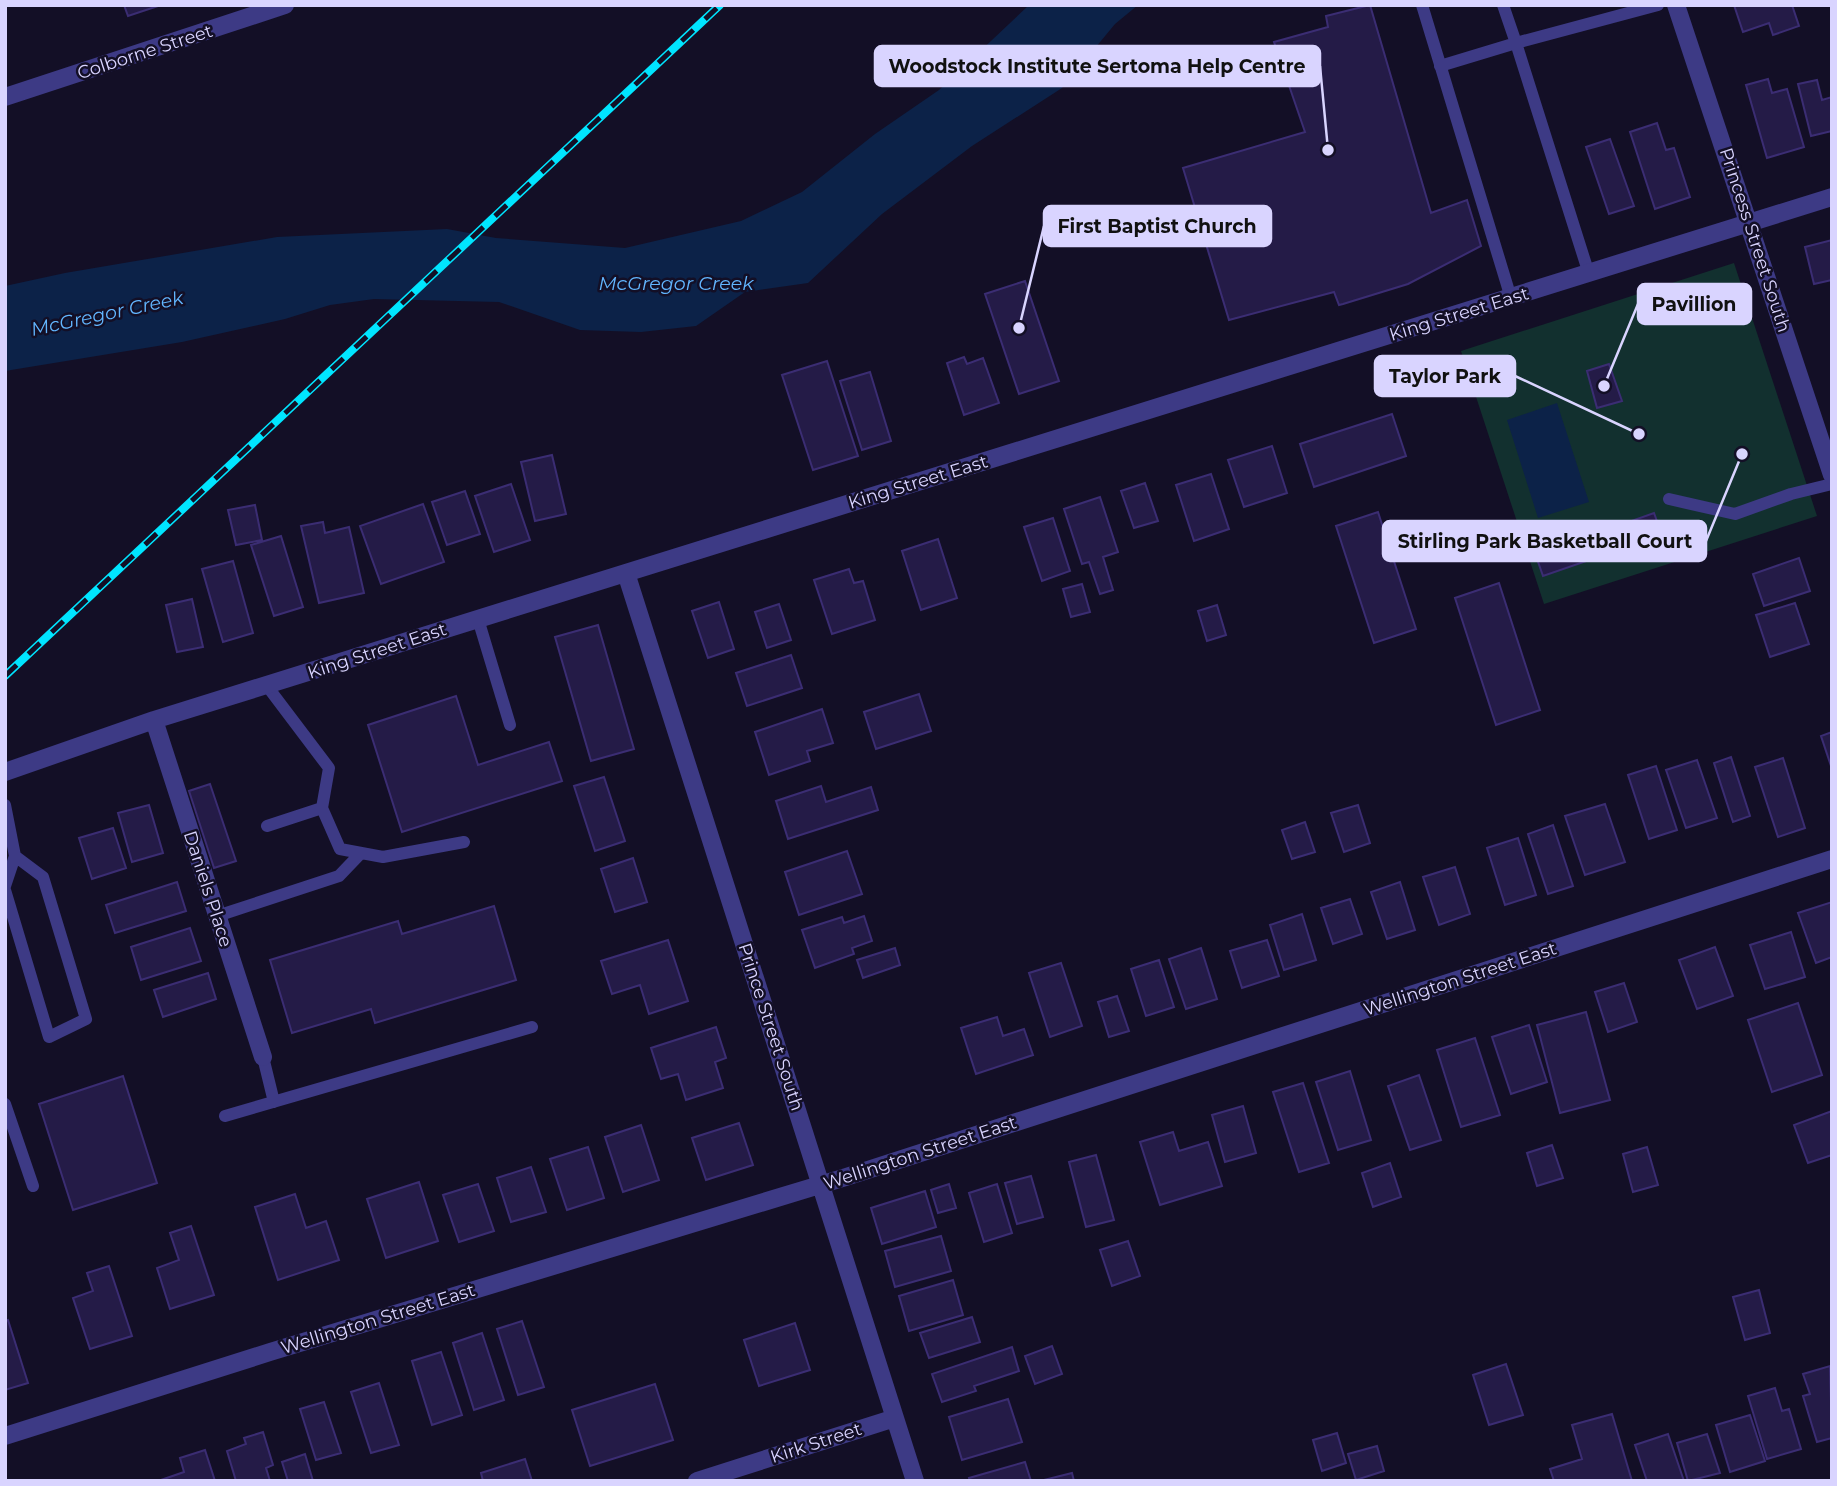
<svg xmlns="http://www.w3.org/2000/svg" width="1837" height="1486" font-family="Montserrat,sans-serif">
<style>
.green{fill:#12302f}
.water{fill:#0c2248}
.building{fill:#241b47;stroke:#3b2d73;stroke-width:2}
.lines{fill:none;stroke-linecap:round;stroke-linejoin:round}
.service{stroke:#3d3a85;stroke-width:12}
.minor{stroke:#3d3a85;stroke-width:18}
.tertiary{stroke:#3d3a85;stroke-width:18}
.rail-casing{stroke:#00e5ff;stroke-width:8}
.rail{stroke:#130f26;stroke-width:5;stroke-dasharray:16;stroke-linecap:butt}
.labels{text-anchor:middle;stroke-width:5;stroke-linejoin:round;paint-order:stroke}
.street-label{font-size:18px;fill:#d9d4ff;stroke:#130f26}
.water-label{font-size:19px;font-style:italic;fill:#62b6ff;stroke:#130f26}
.leader{fill:none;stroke:#d9d4ff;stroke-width:2.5}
.callout-dot{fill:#d9d4ff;stroke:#130f26;stroke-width:2.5}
.callout{fill:#d9d4ff;stroke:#d9d4ff;stroke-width:2.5}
.callout-label{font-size:19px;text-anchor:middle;font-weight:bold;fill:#111}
</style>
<rect width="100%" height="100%" fill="#130f26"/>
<path class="green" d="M1734 263 1817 516 1544 604 1461 351Z"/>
<path class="water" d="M1029 5H1138L1115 24 1062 88 972 146 882 214 808 283 745 292 696 326 641 332 580 330 499 302 374 299 330 305 285 319 182 342 5 371V286L65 273 277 237 447 229 496 238 625 248 741 221 802 192 875 134 939 90Z
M1557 403 1589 502 1538 518 1507 420Z"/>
<path class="building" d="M124 5H161L128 16Z
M1370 5 1431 213 1467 200 1481 246 1408 284 1343 304 1339 305 1334 292 1229 320 1183 168 1305 132 1274 42 1328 27 1326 16Z
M1734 5H1792L1799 26 1773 35 1769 23 1743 32Z
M1768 79 1772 93 1787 89 1804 147 1767 158 1746 85Z
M1817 80 1822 100 1832 97V131L1811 136 1798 84Z
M1657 123 1666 150 1674 148 1690 197 1655 209 1630 132Z
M1610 139 1634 206 1609 214 1586 147Z
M1832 240V280L1814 284 1805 247Z
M1025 281 1059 381 1019 394 985 294Z
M964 357 967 364 983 358 999 403 964 415 947 363Z
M827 361 858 456 813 470 782 375Z
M1609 364 1622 401 1597 408 1587 371Z
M870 372 891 441 862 450 840 381Z
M1392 414 1406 456 1314 487 1300 444Z
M1272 446 1287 493 1244 507 1228 460Z
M552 455 566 514 535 521 521 462Z
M1211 474 1229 529 1194 541 1176 485Z
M1145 483 1158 521 1134 528 1121 491Z
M511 484 530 540 494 552 475 496Z
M465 491 480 534 447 545 432 502Z
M1100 497 1118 552 1103 557 1113 590 1100 594 1089 562 1082 564 1064 509Z
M423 504 444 562 381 584 360 526Z
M255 505 262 540 236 545 228 510Z
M1378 512 1416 629 1374 643 1336 526Z
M1654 513 1662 535 1543 576 1536 556 1571 544 1568 535 1589 527 1592 535Z
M1053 518 1070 571 1042 581 1024 527Z
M323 522 325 533 349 527 364 593 319 603 301 526Z
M281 536 303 607 274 616 251 545Z
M938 539 957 598 921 610 902 551Z
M1799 558 1810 591 1764 606 1753 574Z
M233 561 253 633 223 642 202 569Z
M849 569 854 583 863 581 875 620 832 634 814 580Z
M1499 583 1540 710 1496 725 1455 598Z
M1082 584 1090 612 1071 617 1063 589Z
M192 599 203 647 177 652 166 605Z
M719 602 734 649 708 658 692 611Z
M1795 603 1809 644 1770 657 1756 615Z
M779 604 791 640 767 648 755 612Z
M1217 605 1226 635 1207 641 1198 611Z
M598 625 634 749 591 761 555 637Z
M791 655 802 688 747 706 736 673Z
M919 694 931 731 876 749 864 712Z
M456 696 478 765 549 742 562 781 402 832 368 725Z
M822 709 833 743 807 751 810 761 769 775 755 732Z
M1832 732V769L1821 736Z
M1731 757 1750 816 1733 822 1714 763Z
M1783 758 1805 828 1778 837 1755 767Z
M1697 760 1717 818 1686 828 1666 770Z
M1656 766 1677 830 1649 839 1628 775Z
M604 777 625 841 595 851 574 786Z
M210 784 236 861 214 868 189 791Z
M821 786 826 802 871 787 878 810 788 839 776 801Z
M1605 804 1625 862 1585 875 1565 816Z
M149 805 163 853 132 862 118 813Z
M1358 805 1370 843 1344 852 1331 813Z
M1305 822 1315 852 1292 859 1282 830Z
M1553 825 1573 886 1548 894 1528 834Z
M113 828 126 868 92 879 79 838Z
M1518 838 1536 895 1505 905 1487 848Z
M847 851 862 894 799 915 785 872Z
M633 858 647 902 615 912 601 869Z
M1455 867 1470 914 1439 925 1423 877Z
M177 882 186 911 115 933 106 905Z
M1400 882 1415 930 1387 939 1371 892Z
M1350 899 1362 934 1333 944 1321 908Z
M1832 902V957L1816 963 1798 913Z
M494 906 516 980 375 1023 371 1009 292 1033 270 960 398 921 402 934Z
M1302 914 1316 960 1284 970 1270 925Z
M864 916 872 941 852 948 854 954 815 968 802 930 842 917 844 923Z
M190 928 201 961 141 980 131 947Z
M1791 932 1805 977 1765 989 1750 945Z
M668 940 688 1001 649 1014 640 985 612 994 601 961Z
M1267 940 1279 976 1242 988 1230 951Z
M1715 947 1733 996 1697 1009 1679 960Z
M895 948 900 965 863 978 857 960Z
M1201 948 1217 999 1186 1009 1169 959Z
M1159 960 1174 1007 1146 1016 1131 969Z
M1061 963 1082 1026 1050 1037 1029 973Z
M208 973 216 999 163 1017 154 990Z
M1624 983 1637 1022 1608 1032 1595 992Z
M1117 996 1129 1031 1109 1037 1098 1002Z
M1798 1003 1822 1075 1772 1092 1748 1020Z
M1586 1012 1610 1100 1560 1113 1537 1025Z
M997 1017 1003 1036 1024 1029 1033 1055 976 1074 961 1028Z
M1529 1025 1547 1082 1511 1094 1492 1037Z
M716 1027 726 1058 715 1062 723 1088 686 1100 678 1074 661 1079 651 1048Z
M1475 1038 1500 1115 1461 1127 1437 1050Z
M1350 1071 1371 1140 1338 1150 1316 1082Z
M1419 1075 1441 1140 1410 1150 1388 1086Z
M123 1076 157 1183 73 1210 39 1104Z
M1303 1083 1329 1163 1299 1172 1273 1092Z
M1243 1106 1256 1153 1225 1162 1212 1115Z
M1832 1111V1155L1808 1163 1794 1125Z
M739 1123 753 1165 706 1180 692 1138Z
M641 1125 659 1180 623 1192 605 1137Z
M1173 1132 1179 1151 1208 1142 1222 1186 1160 1205 1140 1142Z
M1552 1145 1563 1178 1537 1186 1527 1153Z
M588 1147 604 1198 567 1210 550 1159Z
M1647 1147 1658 1185 1633 1192 1623 1154Z
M1096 1155 1114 1220 1086 1227 1069 1162Z
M1390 1163 1401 1197 1373 1207 1362 1173Z
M531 1167 546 1212 511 1222 497 1178Z
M1031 1176 1043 1217 1017 1224 1005 1183Z
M419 1182 438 1241 386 1258 367 1199Z
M478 1184 494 1231 459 1242 443 1195Z
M949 1184 956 1208 938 1213 931 1190Z
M997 1184 1012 1233 984 1242 969 1193Z
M925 1191 936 1227 882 1244 871 1208Z
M295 1194 306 1228 326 1221 339 1260 278 1280 255 1207Z
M191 1226 214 1295 170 1309 157 1268 179 1260 170 1233Z
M941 1236 951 1271 895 1287 885 1251Z
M1128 1241 1140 1276 1112 1286 1100 1250Z
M109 1266 132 1336 90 1349 73 1298 93 1291 87 1273Z
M953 1280 963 1315 909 1331 899 1296Z
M1759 1290 1770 1333 1745 1340 1733 1297Z
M972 1317 980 1342 929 1358 920 1333Z
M8 1320 28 1383 5 1390V1321Z
M522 1321 544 1387 518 1395 497 1329Z
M795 1323 810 1370 759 1386 744 1340Z
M482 1333 504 1400 474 1410 453 1343Z
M1052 1346 1062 1374 1035 1384 1025 1356Z
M1012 1347 1019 1371 974 1386 976 1391 942 1402 932 1374Z
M441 1352 462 1415 432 1425 412 1361Z
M1506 1364 1523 1415 1489 1425 1473 1375Z
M1830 1366 1832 1438 1817 1442 1803 1396 1810 1394 1803 1374Z
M379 1383 399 1445 371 1453 351 1392Z
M655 1384 673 1440 590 1466 572 1410Z
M1775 1388 1782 1411 1789 1409 1801 1449 1767 1459 1748 1396Z
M1008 1399 1022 1442 962 1460 949 1417Z
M324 1402 341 1453 316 1460 300 1409Z
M1612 1414 1632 1481H1554L1550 1469 1582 1459 1572 1425Z
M1750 1415 1765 1461 1730 1472 1716 1425Z
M263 1432 273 1465 266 1468 270 1481H236L227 1451 246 1444 244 1438Z
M1337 1433 1346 1463 1322 1471 1313 1440Z
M1668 1434 1684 1481H1647L1635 1445Z
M1707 1434 1720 1473 1688 1481 1677 1443Z
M1377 1446 1384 1471 1356 1480 1348 1454Z
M205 1450 215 1481H158L184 1472 180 1458Z
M305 1454 313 1481H288L282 1462Z
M525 1459 532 1481H483L481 1473Z
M1025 1462 1031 1481H970L969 1478Z
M1072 1473 1074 1481H1040Z"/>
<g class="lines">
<path class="service" d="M1422 5 1511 298
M1503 5 1516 43 1658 5
M1440 66 1516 43 1589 274
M1669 499 1735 514 1791 494 1832 484
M478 619 510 725
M267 686 329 768 322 808 267 826
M5 805 15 856 5 886
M322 808 340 849 383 857 464 842
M5 890 49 1037 86 1019 43 877 15 856
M217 916 339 876 361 853
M263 1057 274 1102
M5 1104 33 1186
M225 1116 532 1027"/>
<path class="minor" d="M1676 5 1832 475
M626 573 915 1481
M154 720 263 1057
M5 772 154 720 1832 197
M5 1436 270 1352 846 1177 1832 859
M697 1481 895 1418"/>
<path class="tertiary" d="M5 97 285 5"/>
<defs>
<path id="rail" d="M5 676 720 5"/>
</defs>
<use href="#rail" class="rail-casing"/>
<use href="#rail" class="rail"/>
</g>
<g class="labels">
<g class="street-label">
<text transform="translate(145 52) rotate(-18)" y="6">Colborne Street</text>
<text transform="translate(1755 240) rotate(72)" y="6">Princess Street South</text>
<text transform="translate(1459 314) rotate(-17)" y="6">King Street East</text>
<text transform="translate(918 482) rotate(-17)" y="6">King Street East</text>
<text transform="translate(377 651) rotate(-18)" y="6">King Street East</text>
<text transform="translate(208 889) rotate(72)" y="6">Daniels Place</text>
<text transform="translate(1460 979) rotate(-18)" y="6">Wellington Street East</text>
<text transform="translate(771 1027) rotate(72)" y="6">Prince Street South</text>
<text transform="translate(920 1153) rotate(-18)" y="6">Wellington Street East</text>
<text transform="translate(378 1319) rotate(-17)" y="6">Wellington Street East</text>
<text transform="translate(816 1443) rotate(-18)" y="6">Kirk Street</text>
</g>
<g class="water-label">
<text x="676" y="290">McGregor Creek</text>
<text transform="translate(107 313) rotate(-12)" y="7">McGregor Creek</text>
</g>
</g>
<path class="leader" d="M1328 150L1320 66M1019 328L1044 226M1604 386L1638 304M1639 434L1515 376M1742 454L1706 541"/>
<g class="callout-dot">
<circle cx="1328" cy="150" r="7"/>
<circle cx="1019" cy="328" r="7"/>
<circle cx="1604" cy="386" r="7"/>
<circle cx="1639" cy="434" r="7"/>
<circle cx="1742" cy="454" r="7"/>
</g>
<g class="callout">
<rect x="875" y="46" width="445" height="40" rx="7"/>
<rect x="1044" y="206" width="227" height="40" rx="7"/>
<rect x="1638" y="284" width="113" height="40" rx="7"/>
<rect x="1375" y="356" width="140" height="40" rx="7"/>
<rect x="1383" y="521" width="323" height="40" rx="7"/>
</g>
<g class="callout-label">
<text x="1097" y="73">Woodstock Institute Sertoma Help Centre</text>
<text x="1157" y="233">First Baptist Church</text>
<text x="1694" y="311">Pavillion</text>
<text x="1445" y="383">Taylor Park</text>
<text x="1545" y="548">Stirling Park Basketball Court</text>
</g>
<rect width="1837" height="1486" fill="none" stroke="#d9d4ff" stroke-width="14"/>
</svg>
